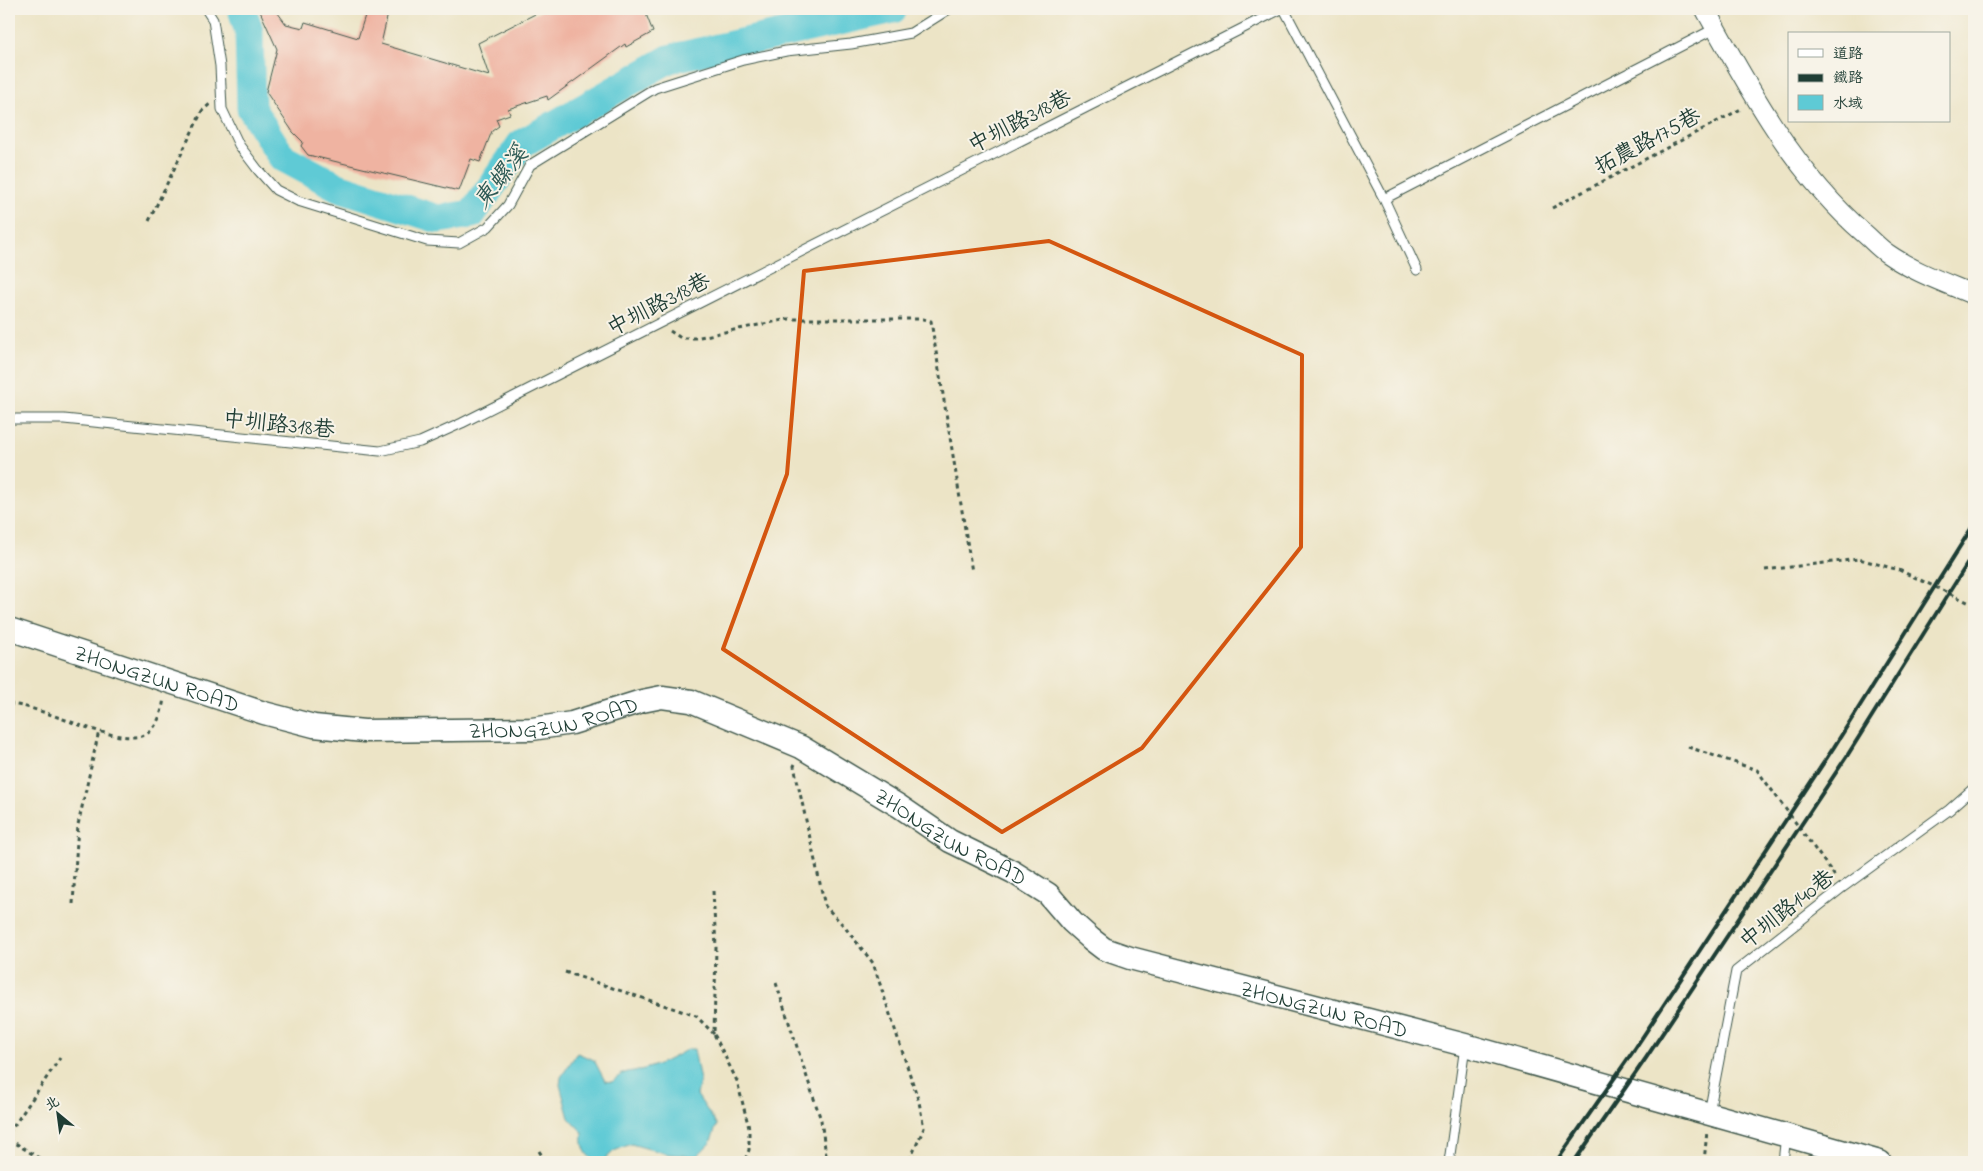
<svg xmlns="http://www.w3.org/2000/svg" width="1983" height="1171" font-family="'Indie Flower','LXGW WenKai TC',sans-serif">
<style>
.water{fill:#5ecad5;stroke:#3e8484}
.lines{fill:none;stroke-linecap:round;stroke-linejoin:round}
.river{stroke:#5ecad5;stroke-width:29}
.building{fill:#efb3a1}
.service-casing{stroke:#3e564a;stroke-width:11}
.minor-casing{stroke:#3e564a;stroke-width:21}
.tertiary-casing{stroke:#3e564a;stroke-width:25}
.path{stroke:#3e564a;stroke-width:3;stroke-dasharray:4 4;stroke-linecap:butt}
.service{stroke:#fff;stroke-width:9}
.minor{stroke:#fff;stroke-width:19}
.tertiary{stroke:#fff;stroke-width:22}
.rail{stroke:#1f3d34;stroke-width:4}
.marked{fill:none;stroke:#d45610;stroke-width:4;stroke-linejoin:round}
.labels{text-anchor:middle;stroke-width:4;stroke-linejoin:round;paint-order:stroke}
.street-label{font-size:22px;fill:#1f3d34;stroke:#f7f3e8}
.water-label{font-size:24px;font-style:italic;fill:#2c5954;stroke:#f7f3e8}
</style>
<rect width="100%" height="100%" fill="#f7f3e8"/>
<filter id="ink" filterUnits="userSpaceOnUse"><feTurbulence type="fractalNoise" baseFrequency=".02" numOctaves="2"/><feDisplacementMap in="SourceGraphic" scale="10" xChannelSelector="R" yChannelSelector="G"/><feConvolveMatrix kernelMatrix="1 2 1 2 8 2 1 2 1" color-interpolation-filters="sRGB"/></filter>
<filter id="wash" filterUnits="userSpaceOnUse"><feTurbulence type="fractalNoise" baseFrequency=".0096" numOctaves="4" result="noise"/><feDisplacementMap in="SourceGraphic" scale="20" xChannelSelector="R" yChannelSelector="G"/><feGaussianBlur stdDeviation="1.12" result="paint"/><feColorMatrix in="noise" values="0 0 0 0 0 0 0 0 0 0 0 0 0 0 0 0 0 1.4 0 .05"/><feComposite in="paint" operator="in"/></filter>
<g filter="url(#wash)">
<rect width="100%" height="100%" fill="#ece4c6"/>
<path class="water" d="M688 1049H694L700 1081 697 1095 717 1125 710 1143 697 1156 667 1154 631 1144 614 1151 602 1162C587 1162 581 1146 583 1133L569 1118 560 1085 561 1077 577 1053 594 1060 605 1081 612 1082C626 1069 628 1073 644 1069 660 1065 674 1057 688 1049Z"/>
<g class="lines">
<path class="river" d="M242 9 249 32 251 108 282 157 338 187 438 219 472 214 521 144 669 59 893 9"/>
</g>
<g id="blocks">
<path class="building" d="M259 9H275L286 24 303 28 305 22 358 38 367 9H389L381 44 489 76 478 43 545 9H644L653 32 626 47 625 44 548 100 547 96 508 109 510 114 496 119 499 126 492 131 480 162 471 159 459 191 308 155 301 146 303 142 293 132 266 92 277 49Z"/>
</g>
</g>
<g filter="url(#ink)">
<use href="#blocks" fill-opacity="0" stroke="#3e564a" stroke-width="1"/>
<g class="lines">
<defs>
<path id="service" d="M206 9 213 20 220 66 222 109 239 145 258 170 276 190 298 201 427 241 459 243 488 227 508 205 530 165 655 88 743 60 786 51 851 44 911 33 949 9
M1284 9 1384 199 1716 28
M1384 199 1417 270
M9 419H64L380 451 420 442 462 423 1281 9
M1709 1113 1736 971 1843 887 1949 810 1974 788
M1449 1162 1465 1046
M1783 1162 1786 1135"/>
<path id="minor" d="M1705 9C1749 89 1795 174 1865 234 1873 241 1880 249 1888 254 1914 272 1946 283 1974 295"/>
<g id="tertiary">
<path id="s1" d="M9 629 264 713 314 726 364 731 532 729 572 723 642 701 662 697 691 701 801 747 899 806 950 841 1013 872 1048 894 1072 922 1091 939 1104 949 1130 958 1465 1045 1880 1162"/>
</g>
</defs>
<use href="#service" class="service-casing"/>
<use href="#minor" class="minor-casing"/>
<use href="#tertiary" class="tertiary-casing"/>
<path class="path" d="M1552 208 1743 108
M149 221 202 111 210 104
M670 331 681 338H695L788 319H923L931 321 972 572
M1765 570 1859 559 1899 570 1974 605
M9 704C47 707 106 743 141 736 157 732 162 712 164 698
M1688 747 1757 770 1837 879
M795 764 794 766 825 906 843 925 873 963 919 1102 924 1128 911 1157 903 1162
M713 891 716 947 714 1034 737 1081 749 1128V1150L744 1162
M73 904 78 825 99 731
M565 972 696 1016 714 1034
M776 983 821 1120 827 1162
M9 1133 60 1058
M9 1139 45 1162
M539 1151 546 1162
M1704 1162 1707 1131"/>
<use href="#service" class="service"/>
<use href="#minor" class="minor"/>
<use href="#tertiary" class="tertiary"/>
<path class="rail" d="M1556 1162 1634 1050 1834 747 1974 524
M1574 1162 1646 1058 1847 756 1974 553"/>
</g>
</g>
<path class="marked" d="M1049 241 1302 355 1301 547 1142 748 1002 832 723 649 787 474 804 271Z"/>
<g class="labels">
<g class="street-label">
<text transform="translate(1019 120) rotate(-27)" y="8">中圳路318巷</text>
<text transform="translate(1647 140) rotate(-28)" y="8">拓農路175巷</text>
<text transform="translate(658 303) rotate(-27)" y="8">中圳路318巷</text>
<text transform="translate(279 423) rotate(6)" y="8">中圳路318巷</text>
<text dy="8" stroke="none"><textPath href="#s1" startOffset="156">ZHONGZUN ROAD</textPath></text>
<text dy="8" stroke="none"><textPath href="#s1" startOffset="561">ZHONGZUN ROAD</textPath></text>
<text dy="8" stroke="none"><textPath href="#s1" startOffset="996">ZHONGZUN ROAD</textPath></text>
<text transform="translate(1786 908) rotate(-38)" y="8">中圳路140巷</text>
<text dy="8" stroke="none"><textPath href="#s1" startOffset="1416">ZHONGZUN ROAD</textPath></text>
</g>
<g class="water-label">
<text transform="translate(500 177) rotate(-52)" y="8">東螺溪</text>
</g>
</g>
<rect width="1983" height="1171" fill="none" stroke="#f7f3e8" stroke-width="30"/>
<rect x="1788" y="32" width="162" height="90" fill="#f7f3e8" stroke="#a1aaa0"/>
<rect x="1798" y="49" width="25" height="8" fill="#ffffff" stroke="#a1aaa0"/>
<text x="1833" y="58" font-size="15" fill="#1f3d34">道路</text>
<rect x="1798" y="74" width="25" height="8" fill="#1f3d34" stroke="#a1aaa0"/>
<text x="1833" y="82" font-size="15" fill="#1f3d34">鐵路</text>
<rect x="1798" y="95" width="25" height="15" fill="#5ecad5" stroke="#a1aaa0"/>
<text x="1833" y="108" font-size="15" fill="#1f3d34">水域</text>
<g transform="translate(58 1114) rotate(331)" stroke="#f7f3e8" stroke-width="4" paint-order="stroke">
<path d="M0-4L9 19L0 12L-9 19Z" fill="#1f3d34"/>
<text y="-8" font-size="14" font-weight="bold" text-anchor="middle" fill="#1f3d34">北</text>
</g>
</svg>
